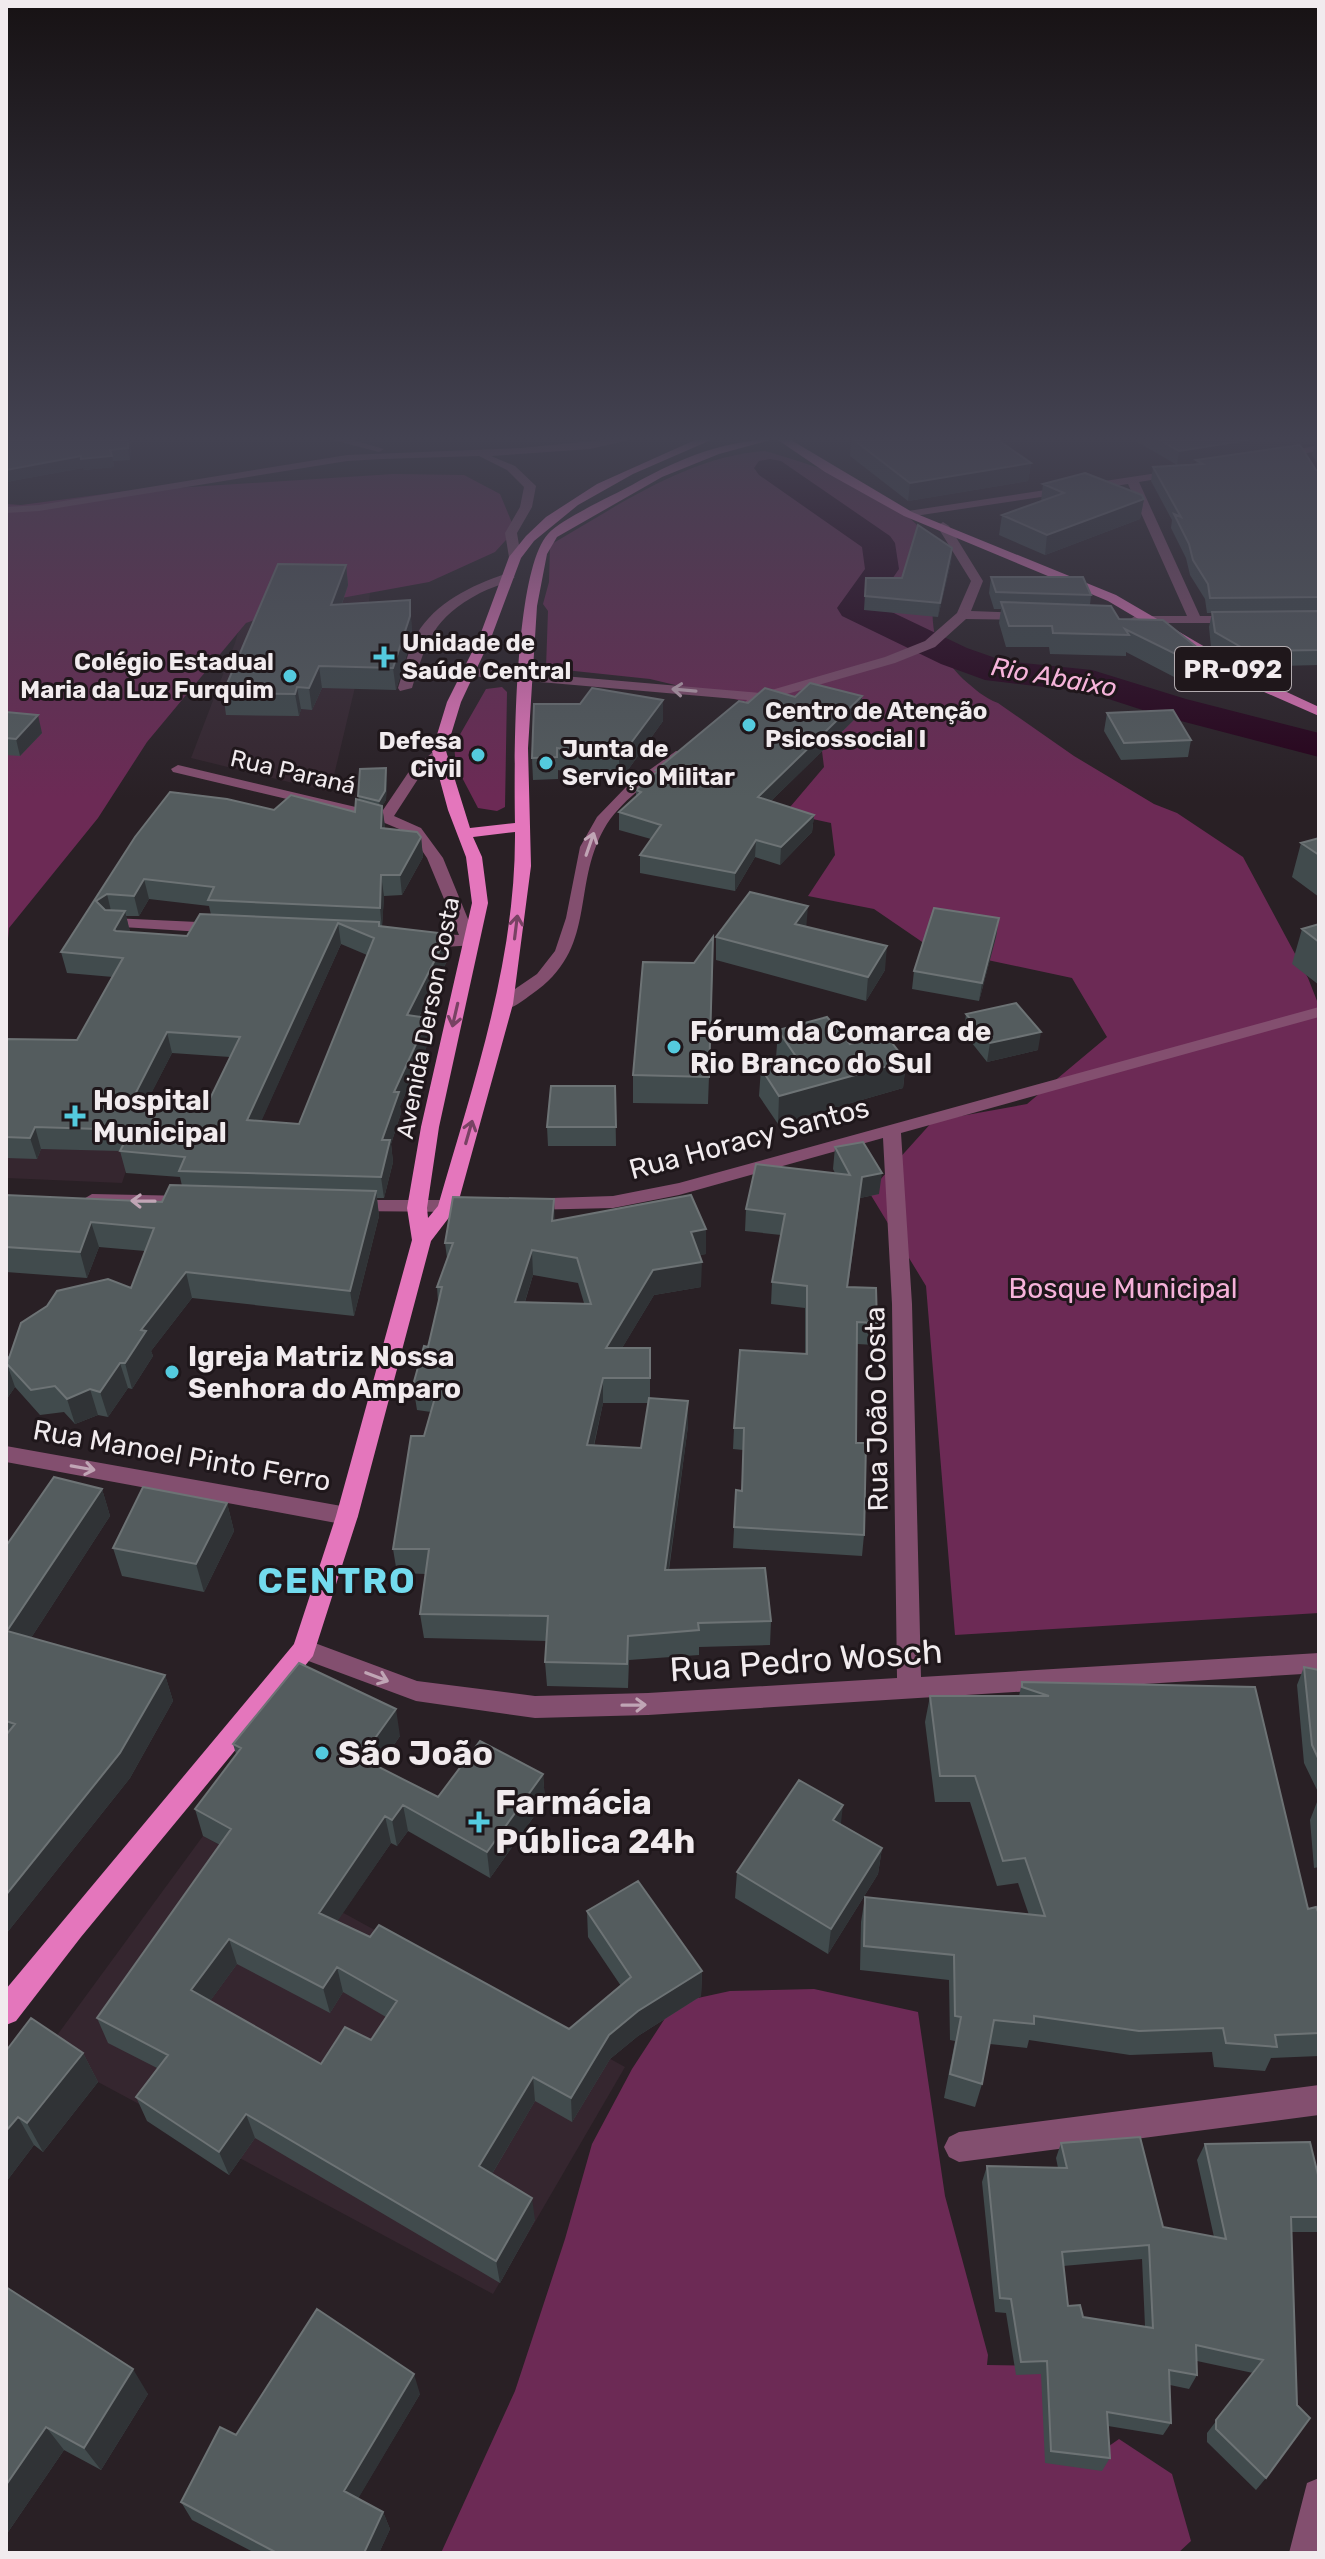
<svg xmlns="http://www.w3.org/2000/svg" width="1325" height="2559" font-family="Rubik,sans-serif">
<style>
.built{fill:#35262f}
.green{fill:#6c2a55}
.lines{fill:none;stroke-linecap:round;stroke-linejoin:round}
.river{fill:#26011a;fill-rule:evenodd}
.minor{fill:#834f6f;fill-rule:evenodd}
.major{fill:#e476bc;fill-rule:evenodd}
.wall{fill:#414b4d;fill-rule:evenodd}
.shaded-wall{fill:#303336}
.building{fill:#545c5e;stroke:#6d7375;stroke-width:2;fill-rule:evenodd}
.oneway{stroke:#c0a5b5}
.oneway2{stroke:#784263}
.poi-dot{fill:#54cade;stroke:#1f171b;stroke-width:3}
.labels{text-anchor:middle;stroke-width:6;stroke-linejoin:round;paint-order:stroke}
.far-poi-label{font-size:24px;font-weight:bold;fill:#f1ebee;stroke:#1f171b;text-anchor:start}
.far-street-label{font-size:24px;fill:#f1ebee;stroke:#1f171b}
.shield{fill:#1f171b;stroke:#b2abaf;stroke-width:2}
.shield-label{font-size:26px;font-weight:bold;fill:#f1ebee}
.far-water-label{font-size:26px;font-style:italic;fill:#f6b3da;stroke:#1f171b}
.poi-label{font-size:28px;font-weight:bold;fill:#f1ebee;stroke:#1f171b;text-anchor:start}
.street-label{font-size:28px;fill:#f1ebee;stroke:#1f171b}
.park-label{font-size:28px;fill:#f6b2da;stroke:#1f171b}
.near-street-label{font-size:34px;fill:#f1ebee;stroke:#1f171b}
.near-poi-label{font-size:34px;font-weight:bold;fill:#f1ebee;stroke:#1f171b;text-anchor:start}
.district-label{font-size:36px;font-weight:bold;letter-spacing:2px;fill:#73dbee;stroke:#1f171b}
</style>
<rect width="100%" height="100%" fill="#292025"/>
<path class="built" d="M255 575 372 578 361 662 330 792 191 758 235 643Z
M6 1047 165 1053 122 1183 6 1178Z
M203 1836 625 2067 493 2294 98 2082 47 2049Z"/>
<path class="green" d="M765 451C819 467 876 484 917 525 940 549 927 611 936 639 940 653 953 669 963 679 975 689 984 698 998 703L1074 756 1154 804 1177 813 1243 857 1308 978 1319 1006V1613L955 1635 926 1286 869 1192 933 1121 1027 1104 1107 1037 1072 978 931 948 874 909 808 896 835 855 831 823 785 813 824 767 820 735 797 714 650 679 546 668 548 611 543 604 549 582 550 545C616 507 688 456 765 451Z
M393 474 464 475 500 494 515 530 495 552 429 582 292 607 246 623 147 742 98 818 9 928 6 962V504L21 505 127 491Z
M502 687 507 692 505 807 497 811 478 808 456 766 454 745 486 689Z
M814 1989 918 2012 945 2196 988 2355 987 2365 1055 2366 1099 2453 1119 2439 1172 2474 1191 2541 1178 2553H441L515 2391 565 2239 592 2144 632 2069 675 2003 730 1991Z"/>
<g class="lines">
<path class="river" d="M770 459 781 461 890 536 895 543 899 569 875 604 967 648 1004 661 1092 670 1186 699 1319 733V757L1158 715 1087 692 985 680 941 664 842 616 837 608 865 569 862 547 759 475 754 468 759 461Z"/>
<path class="minor" d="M333 440H353L384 449 379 452Z
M603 440H629L590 449 491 456 515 466 536 486 532 507 517 533 521 557 515 561 509 557 505 533 520 507 524 487 507 470 479 456 382 459 347 461 39 511 6 513V507L39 505 347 455 521 448Z
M1319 445V451L1276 458 1271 455Z
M1177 470 1181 471V475L1139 482 1200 616H1235L1241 620 1240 623H1130L1129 620 1135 616H1187L1128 484 908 517 902 514 908 511Z
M943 522 949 526 983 581 971 611 1027 613 1033 617 1031 620 966 619 935 647 895 663 766 700 752 707 745 703 747 700 471 676 464 672 471 668 761 693 885 657 925 641 957 613 971 581 937 526Z
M505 574 515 577C506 584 492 587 480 593 433 618 427 640 412 688L400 691 398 688C404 670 408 650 417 634 435 603 472 585 505 574Z
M439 747 446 751 418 779 394 816 421 828 443 858 477 941C466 950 425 947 414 938L422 933 459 935 427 858 411 834 380 821 173 772 171 769 178 765 381 813 408 773Z
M676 751 681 752V758C654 779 621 799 604 829 571 888 598 949 532 994 522 1001 512 1011 499 1008L497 1004 499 1000 537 974 555 951 566 918 580 847 597 817 627 786Z
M112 918 219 923 227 928 219 933 106 926V920Z
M1319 1007V1017L901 1133 912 1304 921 1677 1319 1653V1673L648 1715 535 1718 416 1701 295 1656 292 1649 295 1642 304 1639 417 1681 535 1696 648 1693 897 1678 892 1304 883 1138 679 1195 613 1208 528 1210 518 1204 521 1199 613 1196 679 1183Z
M92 1194 188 1196 198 1202 188 1208 85 1204 82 1200Z
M352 1200H464L474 1206 464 1212 345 1211 342 1206Z
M6 1446 347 1507 355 1510 358 1516 355 1522 347 1525 6 1462Z
M1319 2085V2115L959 2162 949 2157 944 2147 949 2137 959 2132Z
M1319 2478V2553H1289L1307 2483Z"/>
<path class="major" d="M695 440H711L633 474 578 505 534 541 521 558 491 638 461 702 446 751 470 828 515 823C514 767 513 572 548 534 561 519 612 496 632 485 673 462 722 440 770 440L719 454 662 477 557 537 547 554 537 606 528 748 531 866 513 1004 457 1207 431 1241 358 1516 313 1656 81 1937 16 2021 6 2025V1989L294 1644 336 1516 412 1240 407 1208 421 1127 472 903 466 857 448 810 432 751 447 702 479 638 509 557 526 536 546 517 597 484ZM515 832C516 961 473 1084 438 1206L428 1218 427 1208 439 1127 488 903 482 857 473 837Z
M778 440H791L912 512 1116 595 1265 682 1319 707V716L1255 688 1108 601 904 516 825 472Z"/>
</g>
<path class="wall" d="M131 440 130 460 113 461 114 467 84 470 83 468 6 482Z
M851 440H998L1031 463 1028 481 908 501 850 456Z
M1136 440H1319V466L1312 455 1315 443 1300 445 1316 470 1319 471V665L1245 667 1211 647 1209 627 1212 613H1207L1205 599 1190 575 1186 558 1171 528 1172 520 1151 481 1153 467 1195 465 1196 462 1177 465 1136 441Z
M1043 484 1144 499 1140 519 1045 555 999 535 1002 515 1041 501Z
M952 548 951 562 938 617 864 610 866 578H902Z
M346 565 348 585 342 604 410 600 412 637 396 690 322 688 312 710 301 709 299 716 226 715 223 693Z
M991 577 1091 595 1090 605 1214 661 1209 683 1203 692 1126 652V656L1050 654 1049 647H1006L999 623 1001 609H994L989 593Z
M862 696 861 713 771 801 814 815 812 832 780 865 755 857 735 891 640 873V855L651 839 619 830V812L636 796V790L656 773V770L748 703 795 697Z
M534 704 663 721 620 781 558 770V779L533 780 532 758Z
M6 712 42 733 20 756 6 755Z
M1107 713 1191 740 1188 757 1121 760 1104 731Z
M386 768 387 777 386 800 382 806 385 828 421 837 423 857 402 895 384 896 382 926 450 955 419 1017 428 1018 430 1039 400 1106 401 1113 391 1144 393 1162 384 1198H377L379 1216 354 1316 192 1298 151 1351 153 1356 132 1389 128 1388 108 1417 98 1415 75 1424 64 1412 40 1415 15 1387 6 1400V1357L9 1358 131 1288 145 1251 99 1247 87 1278 6 1272V1195L162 1202 182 1186 180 1177 126 1173 120 1151 41 1149 37 1159 6 1158V1039L77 1040 113 977 67 973 61 952 135 837 274 810 355 812 359 800 358 796ZM149 899 209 906 211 915 187 936 130 932 126 916H139ZM341 944 367 955 299 1124 261 1121ZM172 1053 230 1057 205 1109 145 1105Z
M1319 838V897L1292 877 1301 843Z
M999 918 996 937 979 1001 912 989 914 971Z
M1319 924V985L1292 964 1302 929Z
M716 937 885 970 866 1001 716 960Z
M713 965 708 1104 633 1103V1075Z
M966 1014 1038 1050 987 1062 964 1033Z
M778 1030 850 1044 906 1061 903 1088 778 1124 759 1096 761 1068 780 1063 776 1058Z
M615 1086 616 1146H548L547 1127Z
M835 1147 879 1194 860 1198 848 1287 877 1323 875 1345 857 1344 856 1443 864 1535 862 1556 733 1548 736 1490 742 1491 743 1450 733 1449 734 1428 805 1354V1308L771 1304 772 1282 781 1235 745 1231 746 1209 835 1173 833 1169Z
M555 1221 706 1254 699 1255 701 1287 654 1295 622 1348H650V1398L688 1426 669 1570 771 1621 770 1645 699 1647V1655L629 1660 628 1688 547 1686 545 1662 547 1641 424 1638 420 1614 426 1574 397 1573 393 1549 431 1412 417 1410 413 1385 428 1347 438 1302 437 1287 447 1258 445 1243ZM533 1275 578 1283 584 1303 525 1302ZM603 1403H648L641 1448 594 1446Z
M102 1489 110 1516 31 1638 165 1675 173 1701 130 1778 6 1934V1546Z
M227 1503 234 1531 204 1592 122 1576 113 1548Z
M1304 1667 1319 1670V1794L1304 1763 1297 1685Z
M1022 1682 1255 1687 1308 1909 1319 1914V2056L1271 2058 1265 2071 1214 2067 1212 2052 1130 2055 1029 2040 1027 2048 990 2044 982 2084 975 2107 944 2098 955 2041 950 2040 949 1980 860 1970 861 1922 865 1897 1029 1915 1018 1883 997 1886 970 1802H935L925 1722 930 1696H1019Z
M400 1736 379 1767 438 1797 543 1774 545 1801 490 1878 408 1831 397 1846 391 1843 337 1921 569 2029 621 1986 588 1937 587 1911 702 1971 701 1996 638 2036 610 2059 572 2122 535 2101 492 2174 535 2220 500 2283 255 2138 229 2175 147 2121 136 2097 157 2068 108 2043 97 2018 220 1845 203 1836 195 1809 236 1754 233 1744ZM237 1964 330 2013 343 1992 386 2017 371 2040 321 2064 210 2001Z
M1317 1802H1319V1867L1314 1868 1310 1820Z
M841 1824 882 1848 878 1874 828 1954 735 1898 737 1872Z
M6 2051 83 2053 98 2082 43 2152 34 2145 6 2182Z
M1061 2143 1163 2227 1214 2237 1197 2160 1205 2144 1319 2179V2232H1291L1266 2478 1256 2490 1207 2442V2433L1253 2373 1197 2361V2375L1189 2389 1170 2385 1171 2423 1163 2435 1108 2426 1110 2458 1102 2471 1045 2463 1041 2374 1016 2375 1006 2313 995 2312 982 2182 987 2166 1058 2168 1056 2158ZM1142 2259 1145 2326 1083 2317 1068 2306 1063 2266Z
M6 2287 148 2394 101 2470 64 2450 6 2535Z
M420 2394 358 2498 383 2512 390 2529 379 2553H255L192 2520 181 2502 236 2435Z"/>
<path class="shaded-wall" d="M128 440H131L130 460 128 448Z
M1248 440H1319V442L1177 465 1179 451Z
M81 456H112L114 467 84 470 83 468 6 482V470Z
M1031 463 1028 481 908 501 910 483Z
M1144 499 1140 519 1045 555 1047 535Z
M952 548 951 562 938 617 940 603Z
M346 565 348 585 334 626 331 605Z
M410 600 412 637 396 690 393 668Z
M1214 661 1209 683 1203 692 1208 670Z
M319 666 322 688 312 710 309 688Z
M297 687 301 709 299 716 295 694Z
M862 696 861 713 758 814V797Z
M663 700V721L620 781 619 759Z
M38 715 42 733 20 756 16 739Z
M386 768 387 777 386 800 380 810 379 801Z
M382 806 385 826 383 848 381 828Z
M814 815 812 832 780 865 781 847Z
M421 837 423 857 402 895 400 875Z
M756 840 755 857 735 891V873Z
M381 875 384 896 382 929 380 908Z
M144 879 149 899 139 916 134 896Z
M107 894 112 915 96 901Z
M808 906 806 930 795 924Z
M125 911 130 932 119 951 114 930Z
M999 918 996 937 979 1001 982 983Z
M338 923 341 944 252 1142 247 1120Z
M448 934 450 955 409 1036 407 1015Z
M887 946 885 970 866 1001 868 977Z
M428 1018 430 1039 400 1106 401 1113 391 1144 393 1162 384 1198 381 1177 382 1140 394 1092Z
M167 1032 172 1053 135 1125 130 1104Z
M1041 1032 1038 1050 987 1062 990 1043Z
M906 1061 903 1088 778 1124 779 1096Z
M35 1127 41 1149 37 1159 30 1138Z
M882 1173 879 1194 860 1198 845 1308 862 1177Z
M376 1191 379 1216 354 1316 350 1291Z
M554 1199 555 1224 552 1221Z
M91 1222 99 1247 87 1278 80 1252Z
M706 1229V1254L690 1257 691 1232Z
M532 1250 533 1275 517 1327 515 1302Z
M702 1262 701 1287 654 1295 607 1373 606 1348 653 1270Z
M186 1272 192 1298 151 1351 153 1356 132 1389 125 1363 141 1330Z
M8 1358 7 1364 15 1387 6 1400V1362Z
M120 1363 128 1388 108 1417 100 1392Z
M603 1378V1403L588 1470 587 1445Z
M90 1389 98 1415 75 1424 67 1399Z
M688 1401V1426L665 1595V1570Z
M102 1489 110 1516 18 1658 7 1631Z
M227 1503 234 1531 204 1592 196 1564Z
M165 1675 173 1701 130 1778 6 1934V1895Z
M396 1709 400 1736 366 1785 361 1758Z
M543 1774 545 1801 490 1878 487 1852Z
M403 1805 408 1831 397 1846 392 1820Z
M843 1805 840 1832 833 1820Z
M385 1816 391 1843 326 1938 319 1913Z
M882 1848 878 1874 828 1954 831 1929Z
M229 1939 237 1964 200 2015 191 1990Z
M337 1967 343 1992 330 2013 323 1988Z
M702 1971 701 1996 638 2036 610 2059 572 2122 571 2098 609 2035 638 2011Z
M83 2053 98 2082 43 2152 27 2123Z
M533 2077 535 2101 483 2189 479 2166Z
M246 2114 255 2138 229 2175 219 2152Z
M18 2117 34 2145 6 2182V2131Z
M532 2198 535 2220 500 2283 496 2261Z
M133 2369 148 2394 101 2470 84 2448Z
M414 2374 420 2394 352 2509 344 2491Z
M46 2427 64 2450 6 2535V2485Z
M383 2512 390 2529 379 2553H364Z"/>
<path class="building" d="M6 440H128V448L110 450 112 456 81 459V456L6 470Z
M854 440H998L1031 463 910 483Z
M1160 440H1248L1179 451Z
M1300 445 1316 470 1319 471V597L1210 598 1208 584 1193 560 1189 544 1174 514 1181 517 1153 467 1203 464 1196 460Z
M1085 473 1142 495 1144 499 1047 535 1002 515 1064 493 1043 484Z
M918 525 952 548 940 603 865 596 866 578H902Z
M278 564 346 565 331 605 410 600V616L393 668 319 666 309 688 297 687 295 694 223 693Z
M991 577H1083L1091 595 996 592Z
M1001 602 1111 606 1119 619 1163 620 1214 661 1208 670 1125 629 1129 635 1053 633 1052 626H1009Z
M1319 611V650L1248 651 1215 632 1212 612Z
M810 683 862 696 758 797 814 815 781 847 756 840 735 873 640 855 661 825 619 812 641 792 636 790 659 770H656L739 701 748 703 765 688 795 697Z
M592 688 663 700 619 759 557 748V757L532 758 534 704H580Z
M1173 710 1191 740 1124 743 1107 713Z
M6 712 38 715 16 739 6 738Z
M386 768 385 791 379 801 358 796 360 769Z
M170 792 227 799 274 810 291 795 355 812 356 799 382 806 381 828 417 832 421 837 400 875H381L380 908 208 900 214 887 144 879 134 896 107 894 96 901 105 910 125 911 114 930 116 931 187 936 200 914 379 922V926L448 934 407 1015 428 1018 394 1092H399L382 1140H390L381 1177 179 1171 185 1157 120 1151 131 1130 35 1127 30 1138 6 1137V1039L77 1040 123 958 61 952 135 837ZM338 923 374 938 299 1124 247 1120ZM167 1032 240 1037 205 1109 130 1104Z
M1319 838V855L1301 843Z
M750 892 808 906 795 924 887 946 868 977 716 937Z
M934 908 999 918 982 983 914 971Z
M1319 924V942L1302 929Z
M713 937 709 1077 633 1075 643 962 694 963Z
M1016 1003 1041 1032 990 1043 966 1014Z
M827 1017 850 1044 885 1034 906 1061 779 1096 761 1068 797 1058 778 1030Z
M551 1086H615L616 1127H547Z
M863 1142 882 1173 862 1177 847 1287 876 1288 877 1323 857 1322 856 1443H866L864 1535 734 1527 736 1490 742 1491 744 1428H734L740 1350 807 1354V1286L772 1282 785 1214 746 1209 756 1164 850 1175 835 1147Z
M170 1185 376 1191 350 1291 186 1272 141 1330 146 1331 125 1363H120L100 1392 90 1389 67 1399 55 1386 31 1390 7 1364 8 1358 6 1362V1357L9 1358 21 1323 47 1306 57 1291 108 1279 131 1288 154 1228 91 1222 80 1252 6 1247V1195L162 1202Z
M691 1195 706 1229 691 1232 702 1262 653 1270 606 1348H650V1378H603L587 1445 641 1448 649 1398 688 1401 665 1570 765 1568 771 1621 698 1623 699 1630 628 1636 627 1664 545 1662 548 1616 420 1614 429 1549H393L411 1436H424L438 1387 413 1385 424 1346 428 1347 442 1287H437L453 1243H445L453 1197 554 1199 552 1221ZM532 1250 577 1258 591 1304 515 1302Z
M54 1477 102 1489 7 1631 165 1675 120 1753 6 1895V1735L15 1724 6 1721V1546Z
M143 1487 227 1503 196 1564 113 1548Z
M299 1663 396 1709 361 1758 438 1797 480 1741 543 1774 487 1852 403 1805 392 1820 385 1816 319 1913 370 1937 379 1925 569 2029 631 1977 587 1911 638 1881 702 1971 638 2011 609 2035 571 2098 533 2077 479 2166 532 2198 496 2261 246 2114 219 2152 136 2097 168 2055 97 2018 231 1829 195 1809 241 1748 233 1744ZM229 1939 323 1988 337 1967 397 2001 371 2040 345 2027 321 2064 191 1990Z
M1304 1667 1319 1670V1760L1312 1745Z
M1022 1682 1255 1687 1308 1909 1316 1907 1319 1914V2033L1275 2035 1277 2047 1226 2043 1223 2028 1139 2031 1034 2016V2024L994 2020 982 2084 950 2074 961 2017 955 2016 954 1955 864 1946 865 1897 1045 1916 1025 1858 1003 1861 975 1776H940L930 1696H1049L1022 1687Z
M799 1780 843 1805 833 1820 882 1848 831 1929 737 1872Z
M31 2018 83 2053 27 2123 18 2117 6 2131V2051Z
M1140 2137 1163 2227 1226 2239 1205 2144 1310 2142 1319 2179V2217H1291L1297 2405 1310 2418 1266 2478 1216 2429V2420L1263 2360 1196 2345 1197 2375 1169 2370 1171 2423 1107 2412 1110 2458 1051 2451 1047 2361 1021 2362 1011 2299 1000 2298 987 2166 1067 2168 1061 2143ZM1149 2245 1153 2328 1083 2317 1080 2305 1068 2306 1062 2252Z
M6 2287 133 2369 84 2448 46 2427 6 2485Z
M317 2309 414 2374 344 2491 383 2512 364 2553H277L181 2502 220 2427 236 2435Z"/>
<defs><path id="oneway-shaft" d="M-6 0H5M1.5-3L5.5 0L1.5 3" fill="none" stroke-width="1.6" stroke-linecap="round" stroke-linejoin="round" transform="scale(2)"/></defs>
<g class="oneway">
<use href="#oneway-shaft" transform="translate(684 690) rotate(-175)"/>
<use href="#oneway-shaft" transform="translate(590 844) rotate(-71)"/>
<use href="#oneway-shaft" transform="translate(143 1201) rotate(-179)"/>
<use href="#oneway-shaft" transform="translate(83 1468) rotate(10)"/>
<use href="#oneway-shaft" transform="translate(377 1677) rotate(21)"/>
<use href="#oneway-shaft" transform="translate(634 1705) rotate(-1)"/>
</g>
<g class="oneway2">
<use href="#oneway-shaft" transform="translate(516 927) rotate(-83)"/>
<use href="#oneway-shaft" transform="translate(455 1015) rotate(103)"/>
<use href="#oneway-shaft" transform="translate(469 1132) rotate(-74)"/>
</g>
<linearGradient id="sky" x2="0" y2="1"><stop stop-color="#171214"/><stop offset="0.55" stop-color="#434251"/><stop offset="1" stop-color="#434251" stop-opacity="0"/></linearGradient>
<rect width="1325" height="798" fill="url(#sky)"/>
<g class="poi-dot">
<path d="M380 645h8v8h8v8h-8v8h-8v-8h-8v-8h8z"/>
<circle cx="290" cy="676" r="8"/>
<circle cx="749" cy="725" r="8"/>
<circle cx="478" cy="755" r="8"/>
<circle cx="546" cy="763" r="8"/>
<circle cx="674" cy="1047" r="8"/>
<path d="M71 1104h8v8h8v8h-8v8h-8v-8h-8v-8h8z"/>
<circle cx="172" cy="1372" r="8"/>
<circle cx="322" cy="1753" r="8"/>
<path d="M475 1810h8v8h8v8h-8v8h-8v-8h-8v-8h8z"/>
</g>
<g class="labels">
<g class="far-poi-label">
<text x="402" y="651">Unidade de<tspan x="402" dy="28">Saúde Central</tspan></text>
<text x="274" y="670" text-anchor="end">Colégio Estadual<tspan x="274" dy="28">Maria da Luz Furquim</tspan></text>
<text x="765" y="719">Centro de Atenção<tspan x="765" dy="28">Psicossocial I</tspan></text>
<text x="462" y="749" text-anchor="end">Defesa<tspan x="462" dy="28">Civil</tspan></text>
<text x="562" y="757">Junta de<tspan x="562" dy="28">Serviço Militar</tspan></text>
</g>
<g class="far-street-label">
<text transform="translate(293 772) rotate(13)" y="8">Rua Paraná</text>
<text transform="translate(428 1018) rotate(-79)" y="8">Avenida Derson Costa</text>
</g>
<rect class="shield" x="1175" y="647" width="116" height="44" rx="6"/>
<g class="shield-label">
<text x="1233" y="678">PR-092</text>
</g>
<g class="far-water-label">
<text transform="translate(1054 677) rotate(10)" y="9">Rio Abaixo</text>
</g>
<g class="poi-label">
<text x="690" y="1041">Fórum da Comarca de<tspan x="690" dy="32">Rio Branco do Sul</tspan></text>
<text x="93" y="1110">Hospital<tspan x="93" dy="32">Municipal</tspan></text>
<text x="188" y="1366">Igreja Matriz Nossa<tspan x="188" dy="32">Senhora do Amparo</tspan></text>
</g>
<g class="street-label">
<text transform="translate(749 1138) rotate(-15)" y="10">Rua Horacy Santos</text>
<text transform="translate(876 1409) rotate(-91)" y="10">Rua João Costa</text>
<text transform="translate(182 1455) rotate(10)" y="10">Rua Manoel Pinto Ferro</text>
</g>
<g class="park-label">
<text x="1123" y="1298">Bosque Municipal</text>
</g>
<g class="near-street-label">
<text transform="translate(806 1660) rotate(-4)" y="12">Rua Pedro Wosch</text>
</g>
<g class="near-poi-label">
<text x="338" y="1765">São João</text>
<text x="495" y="1814">Farmácia<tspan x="495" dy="39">Pública 24h</tspan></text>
</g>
<g class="district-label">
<text x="337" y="1593">CENTRO</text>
</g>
</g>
<rect width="1325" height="2559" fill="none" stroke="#f1ebee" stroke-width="16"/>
</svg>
